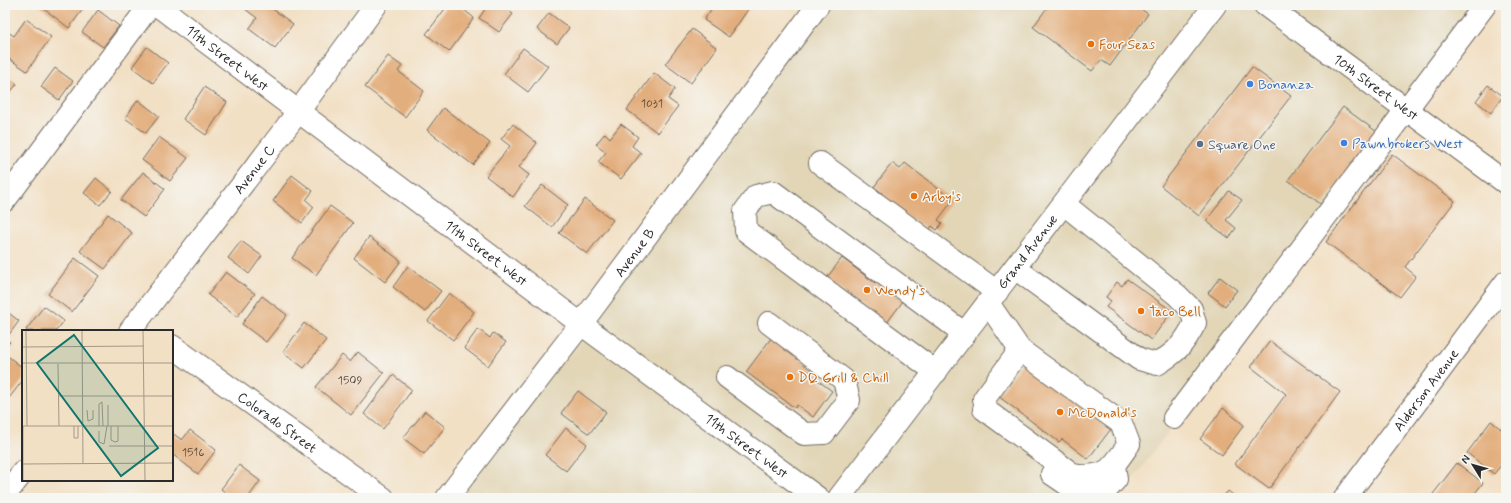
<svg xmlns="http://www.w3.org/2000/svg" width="1511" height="503" font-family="Mynerve,sans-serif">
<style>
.built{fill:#e2d6b7}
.building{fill:#e3ae7d}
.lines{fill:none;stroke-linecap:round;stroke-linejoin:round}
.minor-casing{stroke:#716a61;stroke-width:24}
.major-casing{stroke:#716a61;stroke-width:24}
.minor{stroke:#fff;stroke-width:22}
.major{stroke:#fff;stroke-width:22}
.food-dot{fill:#e8710a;stroke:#f6f6f2;stroke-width:1.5}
.shop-dot{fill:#3f7fe0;stroke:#f6f6f2;stroke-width:1.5}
.service-dot{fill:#5c6f8a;stroke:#f6f6f2;stroke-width:1.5}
.labels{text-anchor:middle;stroke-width:3;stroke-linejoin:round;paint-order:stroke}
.number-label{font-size:12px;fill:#594c40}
.food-label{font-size:14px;fill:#c56008;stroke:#f6f6f2;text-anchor:start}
.street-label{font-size:14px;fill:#2b2b2b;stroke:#f6f6f2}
.shop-label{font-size:14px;fill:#366cbe;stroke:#f6f6f2;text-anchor:start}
.service-label{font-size:14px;fill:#4e5e75;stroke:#f6f6f2;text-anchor:start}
.inset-road{fill:none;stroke:#a29887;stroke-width:1}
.view{fill:#0f766e;fill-opacity:0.15;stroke:#0f766e;stroke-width:2}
.inset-edge{fill:none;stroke:#2b2b2b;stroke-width:2}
</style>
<rect width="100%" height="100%" fill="#f6f6f2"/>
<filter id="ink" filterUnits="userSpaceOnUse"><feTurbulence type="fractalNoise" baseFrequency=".025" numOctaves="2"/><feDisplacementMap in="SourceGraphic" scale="8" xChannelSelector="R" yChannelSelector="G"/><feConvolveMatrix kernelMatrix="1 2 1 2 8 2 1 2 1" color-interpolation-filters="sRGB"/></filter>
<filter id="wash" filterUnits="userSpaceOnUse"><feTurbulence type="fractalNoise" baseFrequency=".012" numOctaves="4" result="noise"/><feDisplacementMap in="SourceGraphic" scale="16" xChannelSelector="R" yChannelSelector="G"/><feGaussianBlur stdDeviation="0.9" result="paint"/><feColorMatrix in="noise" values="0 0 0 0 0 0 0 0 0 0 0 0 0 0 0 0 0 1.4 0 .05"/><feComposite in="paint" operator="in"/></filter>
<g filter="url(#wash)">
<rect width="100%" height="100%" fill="#f2e0c5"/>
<path class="built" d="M818 5H1485L1119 498H447Z"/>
<g id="blocks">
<path class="building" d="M39 5H86L69 28Z
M240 5H272L270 7 293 24 275 48 249 29 257 18Z
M448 5H458L474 18 449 52 426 34Z
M488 5H501L513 14 499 32 479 18Z
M714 5H751L729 37 704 20Z
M1049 5H1135L1148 14 1110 66 1101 60 1092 71 1033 27Z
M98 10 119 26 103 47 82 32Z
M549 13 569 28 557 44 537 29Z
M26 19 51 37 27 71 5 56V30L14 36Z
M692 29 717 48 691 83 665 64Z
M147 47 168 63 153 83 132 67Z
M523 48 548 66 528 92 504 74Z
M388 56 402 66 398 71 424 91 405 117 365 87Z
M1252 67 1291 96 1199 216 1161 186Z
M55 68 73 81 59 100 41 87Z
M654 73 675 89 668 99 678 106 658 133 627 110Z
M5 75 17 84 8 95 5 93Z
M1488 85 1503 96 1491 113 1476 101Z
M204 87 227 102 206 135 183 119Z
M138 100 159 116 146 133 125 118Z
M1343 107 1377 132 1322 205 1288 180Z
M443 108 490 143 473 165 427 130Z
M513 124 537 143 519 167 529 175 513 197 486 176 510 146 501 139Z
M621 124 638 137 632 146 641 153 621 179 598 162 606 152 596 144 605 133 610 138Z
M159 137 188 158 170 181 142 160Z
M1392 154 1455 201 1405 267 1416 276 1400 297 1326 242Z
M892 163 900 169 905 163 953 200 938 220 942 223 937 230 932 226 929 230 876 200 882 193 874 187Z
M143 172 165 189 144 217 121 200Z
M292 175 313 191 306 200 314 207 302 223 273 201Z
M96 178 112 191 100 205 84 193Z
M542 185 568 205 552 227 525 206Z
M1229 191 1242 200 1226 220 1236 228 1229 238 1206 221Z
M585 199 613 220 587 254 559 233Z
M330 206 353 223 316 275 292 258Z
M108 214 132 233 105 269 80 251Z
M369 237 401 261 385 282 354 258Z
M241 241 262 256 249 274 228 258Z
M75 258 99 276 72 312 48 294Z
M842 258 875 283 880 277 903 301 886 324 826 279Z
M408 266 441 291 425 312 393 287Z
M226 272 255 294 237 317 208 295Z
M1220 277 1237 290 1225 306 1208 293Z
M1127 279 1172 311 1151 340 1106 307 1111 301 1106 297 1117 282 1122 286Z
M449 293 474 312 453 340 428 321Z
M262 296 287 315 266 342 242 324Z
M44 306 64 321 56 331H27L26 330Z
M5 310 19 321 8 336 5 333Z
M304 323 326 340 304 368 283 352Z
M478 329 490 338 493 333 506 342 488 366 464 348Z
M772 337 820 374 816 379 832 391 813 417 797 405 795 408 746 372Z
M5 338 10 342 5 348Z
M1270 341 1340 392 1269 489 1235 464 1286 394 1251 367Z
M358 352 384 373 351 415 316 387 342 355 350 362Z
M5 354 23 368V380L9 398 5 395Z
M1024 361 1107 416 1102 423 1105 425 1108 420 1114 425 1088 459 1062 439 1059 442 998 396Z
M393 375 412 390 383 429 364 414Z
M578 391 606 412 589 434 561 413Z
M1223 408 1244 425 1222 455 1200 439Z
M425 411 445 427 424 454 403 438Z
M1491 421 1501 429 1506 422V459L1494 474 1467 453Z
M566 428 587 444 566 471 545 455Z
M190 430 216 450 198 474 172 454V433L182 440Z
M1457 463 1483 483 1471 498H1430Z
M239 465 260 481 248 498H233L221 489Z
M1228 491 1237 498H1222Z"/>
</g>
</g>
<g filter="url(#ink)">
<use href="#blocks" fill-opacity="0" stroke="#716a61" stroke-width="1"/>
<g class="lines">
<defs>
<g id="minor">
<path id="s1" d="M157 5 581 324 818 498"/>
<path id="s2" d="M1265 5 1506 183"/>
<path d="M820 163 997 292"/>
<path d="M5 200 150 5"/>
<path d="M1015 268 1139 359 1157 364C1177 352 1184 344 1195 323L1191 309 1177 295 1064 204"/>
<path id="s3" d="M130 331 298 112 376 5"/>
<path id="s4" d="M172 346 383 498"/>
<path d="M936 372 746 231 745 211 756 196 773 192 965 334"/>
<path d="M727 377 804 434 824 433 849 400 844 380 769 323"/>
<path d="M984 399 1020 350"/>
<path d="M984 409 1075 476C1108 477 1111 470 1129 444L1121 423 1020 350 988 303"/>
<path d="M1174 418 1485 5"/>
<path d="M1052 474 1080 493 1102 495 1116 479 1114 466"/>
<path d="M5 495 23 472"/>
<path id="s5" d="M447 498 581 324 818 5"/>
<path id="s6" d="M1345 498 1506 282"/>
</g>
<g id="major">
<path id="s7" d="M839 498 1215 5"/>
</g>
</defs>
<use href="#minor" class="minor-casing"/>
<use href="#major" class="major-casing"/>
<use href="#minor" class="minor"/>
<use href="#major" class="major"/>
</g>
</g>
<g class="food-dot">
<circle cx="1091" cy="44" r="4"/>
<circle cx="914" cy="196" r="4"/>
<circle cx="867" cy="290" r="4"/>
<circle cx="1141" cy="311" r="4"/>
<circle cx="790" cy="377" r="4"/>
<circle cx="1060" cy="412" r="4"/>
</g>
<g class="shop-dot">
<circle cx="1250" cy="84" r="4"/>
<circle cx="1344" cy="143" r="4"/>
</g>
<circle class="service-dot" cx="1200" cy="144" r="4"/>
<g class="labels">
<g class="number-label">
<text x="652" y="107">1031</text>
<text x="350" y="384">1509</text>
<text x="193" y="456">1516</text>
</g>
<g class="food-label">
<text x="1099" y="49">Four Seas</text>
<text x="922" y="201">Arby's</text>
<text x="875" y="295">Wendy's</text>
<text x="1149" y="316">Taco Bell</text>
<text x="798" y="382">DQ Grill &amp; Chill</text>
<text x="1068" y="417">McDonald's</text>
</g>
<g class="street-label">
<text dy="5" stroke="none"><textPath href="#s1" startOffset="88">11th Street West</textPath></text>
<text dy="5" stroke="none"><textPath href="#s2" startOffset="138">10th Street West</textPath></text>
<text dy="5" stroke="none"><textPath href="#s3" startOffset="204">Avenue C</textPath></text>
<text dy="5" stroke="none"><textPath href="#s7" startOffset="310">Grand Avenue</textPath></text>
<text dy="5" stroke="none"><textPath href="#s1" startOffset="412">11th Street West</textPath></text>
<text dy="5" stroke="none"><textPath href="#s5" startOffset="309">Avenue B</textPath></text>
<text dy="5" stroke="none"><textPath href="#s6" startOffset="135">Alderson Avenue</textPath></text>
<text dy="5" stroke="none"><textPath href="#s4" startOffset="130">Colorado Street</textPath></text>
<text dy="5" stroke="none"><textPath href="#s1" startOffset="736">11th Street West</textPath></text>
</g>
<g class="shop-label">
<text x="1258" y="89">Bonanza</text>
<text x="1352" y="148">Pawnbrokers West</text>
</g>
<g class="service-label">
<text x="1208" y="149">Square One</text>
</g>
</g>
<g transform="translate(22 330)">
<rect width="151" height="151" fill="#f2e0c5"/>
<path class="inset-road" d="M4 0 5 96M26 0H75M60 0 61 133M121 0 123 151M0 17 122 16M0 33H151M36 34 37 96M37 66H151M86 75V96M65 80 66 91 71 89V80M0 96H151M1 96V151M52 96V108H56V96M77 96V74L80 72 81 96M89 96V110L93 112 96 111V96M77 101V112L82 114 85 96M87 116H151M1 134 151 133"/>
<path class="view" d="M52 5 136 118 99 146 15 33Z"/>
<rect width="151" height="151" class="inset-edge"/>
</g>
<rect width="1511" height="503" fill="none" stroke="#f6f6f2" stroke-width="20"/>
<g transform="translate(1473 465) rotate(307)" stroke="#f6f6f2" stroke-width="3" paint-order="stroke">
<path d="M0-3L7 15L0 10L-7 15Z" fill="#2b2b2b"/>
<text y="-6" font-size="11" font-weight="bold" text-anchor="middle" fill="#2b2b2b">N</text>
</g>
</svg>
